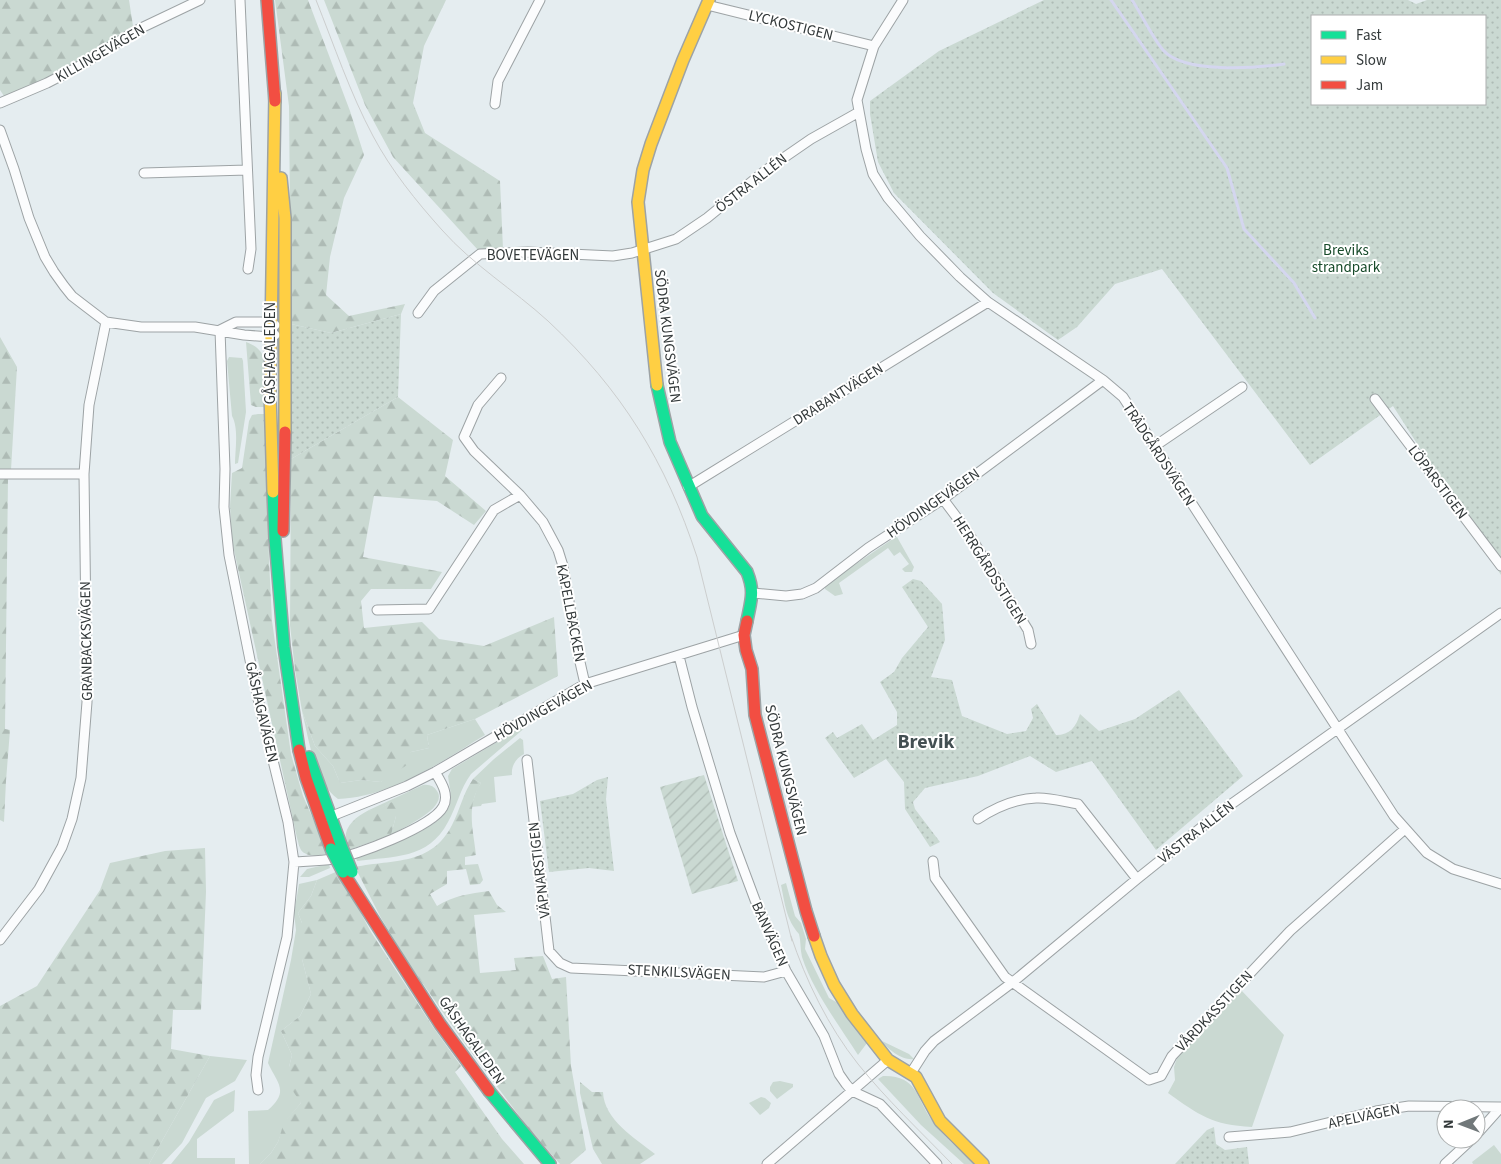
<svg xmlns="http://www.w3.org/2000/svg" width="1501" height="1164" font-family="'Source Sans 3',sans-serif">
<style>
.grass{fill:#cad9d2}
.forest{fill:url(#forest-firs)}
.park{fill:url(#park-dots);fill-rule:evenodd}
.garden{fill:url(#garden-furrows)}
.lines{fill:none;stroke-linecap:round;stroke-linejoin:round}
.stream{stroke:#d4d6ef;stroke-width:3}
.street-casing{stroke:#9da3a5;stroke-width:11}
.fast-casing{stroke:#9da3a5;stroke-width:14}
.slow-casing{stroke:#9da3a5;stroke-width:14}
.jam-casing{stroke:#9da3a5;stroke-width:14}
.street{stroke:#fbfcfd;stroke-width:9}
.fast{stroke:#16e098;stroke-width:11}
.slow{stroke:#ffcf43;stroke-width:11}
.jam{stroke:#f24e42;stroke-width:11}
.tram{stroke:#cccece;stroke-width:1}
.fast-bridge-casing{stroke:#9da3a5;stroke-width:14;stroke-linecap:butt}
.fast-bridge{stroke:#16e098;stroke-width:11}
.labels{text-anchor:middle;stroke-width:4;stroke-linejoin:round;paint-order:stroke}
.street-label{font-size:15px;fill:#33393a;stroke:#fff}
.park-label{font-size:15px;fill:#164a29;stroke:#fff}
.district-label{font-size:20px;font-weight:bold;fill:#434f52;stroke:#fff}
</style>
<defs>
<pattern id="forest-firs" width="22" height="20" patternUnits="userSpaceOnUse" patternTransform="scale(1.25)"><rect width="22" height="20" fill="#cad9d2"/><path d="M5 1l3.5 6h-7zM16 11l3.5 6h-7z" fill="#aebbb5"/></pattern>
<pattern id="park-dots" width="8" height="8" patternUnits="userSpaceOnUse" patternTransform="scale(1.25)"><rect width="8" height="8" fill="#cad9d2"/><path d="M2 2h.1M6 6h.1" fill="none" stroke="#aebbb5" stroke-width="1.8" stroke-linecap="round"/></pattern>
<pattern id="garden-furrows" width="10" height="10" patternUnits="userSpaceOnUse" patternTransform="scale(1.25)"><rect width="10" height="10" fill="#cad9d2"/><path d="M-1 1l2-2M0 10L10 0M9 11l2-2" fill="none" stroke="#aebbb5"/></pattern>
</defs>
<rect width="100%" height="100%" fill="#e5edf0"/>
<path class="grass" d="M229 357 242 358 243 361 246 412 238 463 235 464C235 450 239 429 232 416L227 361Z
M897 537 914 567 912 572H905L902 569 909 564 900 552 894 556 888 548 839 583 843 594 835 596 825 589V585L894 538Z
M302 711 315 746 333 766 340 783 361 780 381 782 411 752 429 748 427 735 475 719 485 735C441 762 391 797 338 799 314 782 309 739 302 711Z
M527 724V726L471 774C460 789 457 806 448 822 428 860 393 856 357 861L356 858C378 850 442 829 449 806 453 796 449 786 448 776L452 769Z
M520 738 523 740 524 754C516 758 511 766 512 775L494 777 496 802 482 804 481 806 471 807 477 789 481 783 473 779 494 759Z
M423 785C429 784 434 786 437 791 449 808 402 828 391 835L396 816 391 802 374 813 369 810Z
M329 864 330 868 309 877H300L307 869Z
M317 880 311 896 298 913 302 923V959L311 994 300 1016 281 1031 292 1055 289 1067 301 1103 285 1122 278 1142 271 1153 260 1164H249L248 1111 268 1110C290 1091 277 1083 268 1063L291 960 296 930 294 913 299 884Z
M786 883 795 916 801 923 806 939 805 949 829 998 838 1003 867 1043 858 1055C839 1025 813 991 802 957 800 949 801 941 799 934 786 919 785 904 781 885Z
M1241 990 1284 1035 1252 1127C1212 1125 1199 1115 1168 1093L1175 1080 1174 1067 1178 1055Z
M882 1041 909 1054 914 1059C903 1061 887 1049 882 1041Z
M210 1056 247 1060 235 1081 206 1098 182 1143 162 1164H149Z
M883 1076C917 1075 916 1097 931 1119 942 1136 960 1150 974 1164H964L921 1125 878 1079Z
M780 1081 793 1084V1087L777 1099 770 1091V1087L773 1082Z
M235 1090 234 1111 197 1139V1158H235V1164H171L189 1142 214 1100Z
M761 1097 765 1098 771 1103 769 1108 760 1115 749 1103Z
M1494 1145 1501 1154V1164H1473L1472 1162Z"/>
<path class="forest" d="M0 0H129L133 26 67 69 4 96 0 90Z
M275 0H308L350 111 364 155 344 198 330 257 326 295 349 316 405 304 401 314 331 333 291 324 289 106Z
M324 0H446L424 46 413 103 425 133 500 181 503 249 478 250 393 157 365 105Z
M0 337 17 367 11 470 8 478 5 729 10 730 6 781 4 822 0 820Z
M246 342C251 344 256 346 260 351 268 360 265 394 265 407H256L251 405Z
M398 397 453 440 445 476 486 511 474 525 437 501 374 496 363 557 442 572 431 589H371L361 601 364 628 422 622 439 639 484 646 554 617 558 676 475 719 427 735 429 748 411 752 407 765 381 782 361 780 340 783 333 766 315 746 302 711 295 670 290 625 291 459Z
M258 414H265L269 560 272 621 291 754 303 796 328 853C321 856 307 858 301 850 299 847 298 841 297 838L232 541 230 506 232 473 242 468 249 421 252 415Z
M473 779 481 783C466 807 473 828 476 855L465 857V865L478 864 483 880 480 884 470 885 466 869 447 871V884L430 894 437 906C455 895 469 894 489 891L497 905 506 912 474 915 480 973 516 970 514 958 543 956 552 979 566 977 571 1066 586 1150 570 1164H560L529 1129 463 1041 407 961 381 918 355 867C394 859 431 866 452 825 460 810 463 793 473 779Z
M391 802 396 805V816L391 835 348 850C340 830 352 819 369 810L374 812Z
M205 848 206 892 201 1010H173L171 1049 210 1056 149 1164H0V1006L37 986 100 890 110 863 165 851Z
M338 871 371 932 433 1027 461 1066 455 1072 502 1139 524 1164H260L271 1153 278 1142 284 1122 301 1103 278 1069 279 1063 289 1067 292 1055 281 1031 300 1016 311 994 302 959V923L298 913 311 896 317 880Z
M580 1082 592 1092H603C604 1120 635 1138 655 1154L640 1164H602L593 1149 580 1093Z"/>
<path class="park" d="M1044 0H1408L1416 4 1427 0H1501V575L1393 406 1310 465 1162 269 1115 284 1077 327 1058 340 993 293 894 193 878 162 870 114V101L939 51ZM1312 16H1485V104H1312Z
M401 314 398 397 291 459V324L331 333Z
M913 579 921 581 942 604 945 640 931 677 952 680 962 716 1007 734 1026 731 1033 718 1031 709 1037 704 1056 735C1070 735 1076 727 1080 714L1099 731 1135 719 1179 690 1243 776 1156 850 1092 761 1056 772 1030 756 978 776 925 788 913 802 915 809 940 842 930 847 905 809 904 782 886 759 854 778 825 738 833 732 837 738 862 724 873 740 897 725V712L880 682 894 672 902 658 928 627 902 587Z
M608 777 606 799 614 871 589 868 549 872 540 801 573 794 597 780Z
M1214 1127 1216 1144 1225 1150 1247 1147 1249 1164H1175L1207 1130Z"/>
<path class="garden" d="M704 775 738 881 692 894 660 787Z"/>
<g class="lines">
<path class="stream" d="M1111 0 1227 168 1244 229 1294 283 1315 318
M1132 0C1142 15 1152 37 1163 50 1184 74 1255 68 1284 64"/>
<defs>
<path id="street" d="M240 0 251 249 248 269
M903 0 874 46 857 100 866 149 873 174 888 198 920 236 960 277 988 302 1103 380 1123 397 1394 816 1427 853 1453 869 1501 884
M707 5 874 46
M0 103 47 83 76 68 139 29 200 0
M495 104 498 81 540 0
M0 130 14 169 29 218 45 257 54 272 64 286 72 296 85 306 106 322 141 327H195L244 335 271 337 275 335
M144 173 247 170
M418 313 434 291 480 254 528 252 613 256 632 253 676 239 707 218 766 170 811 139 859 112
M220 330 225 469 224 507 229 555 257 695 288 822 294 862 287 937 258 1057 256 1075 258 1090
M220 330 236 322H271L275 325
M501 378 478 405 464 437 474 451 520 495
M1375 399 1501 566
M1155 446 1242 387
M0 474H84
M688 487 988 302
M943 499 967 531 1028 630 1031 644
M753 593 786 596 802 594 816 588 868 548 943 499 1103 380
M377 610 429 609 494 510 520 495 543 522 558 550 563 566 577 649 585 684
M679 656 692 707 730 833 755 900 786 971 824 1036 839 1074 846 1084 852 1091 880 1104 937 1164
M527 760 549 951 560 963 571 968 764 977 786 971
M327 818 407 786 435 772 585 684 744 635
M978 819C996 807 1014 799 1036 798 1049 797 1065 802 1078 804L1137 879
M933 861 935 878 1005 977 1149 1080 1161 1076 1172 1056 1290 931 1405 829
M294 862C307 861 320 861 333 859 355 856 432 827 443 807 450 795 441 782 435 772
M0 940 39 889 62 847 72 819 81 778 87 702 84 474 89 405 106 322
M911 1073 925 1051 934 1041 1013 982 1137 879 1223 810 1501 613
M1476 1135 1501 1107
M1229 1137 1290 1132 1376 1111 1409 1106 1500 1107
M767 1164 888 1060
M1445 1164 1472 1139"/>
<path id="fast" d="M657 385 670 442 702 516 747 572C755 592 751 600 747 621
M273 492 275 539 284 647 299 750
M309 757 341 845
M489 1091 550 1164"/>
<path id="slow" d="M281 178 285 218V432
M657 385 638 202 643 170 651 144 683 60 709 0
M273 492 270 393 275 93
M814 936 821 956 834 985 852 1014 888 1060 916 1077 940 1121 983 1164"/>
<path id="jam" d="M267 0 275 101
M283 531 285 432
M747 621 744 635 746 650 752 669 755 715 806 911 814 936
M299 750 306 778 331 849
M344 874 440 1024 489 1091"/>
</defs>
<use href="#street" class="street-casing"/>
<use href="#fast" class="fast-casing"/>
<use href="#slow" class="slow-casing"/>
<use href="#jam" class="jam-casing"/>
<use href="#street" class="street"/>
<use href="#fast" class="fast"/>
<use href="#slow" class="slow"/>
<use href="#jam" class="jam"/>
<path class="tram" d="M316 0C334 45 350 93 373 136 391 170 416 201 442 230 473 265 514 290 548 321 622 390 666 462 697 557L792 941
M791 936C806 981 828 1026 858 1064 886 1099 920 1131 952 1164"/>
<defs>
<path id="fast-bridge" d="M341 845 352 872
M331 849 343 872"/>
</defs>
<use href="#fast-bridge" class="fast-bridge-casing"/>
<use href="#fast-bridge" class="fast-bridge"/>
</g>
<g class="labels">
<g class="street-label">
<text transform="translate(791 25) rotate(14)" y="5">LYCKOSTIGEN</text>
<text transform="translate(100 53) rotate(-30)" y="5">KILLINGEVÄGEN</text>
<text transform="translate(751 183) rotate(-38)" y="5">ÖSTRA ALLÉN</text>
<text x="533" y="260">BOVETEVÄGEN</text>
<text transform="translate(668 336) rotate(83)" y="5">SÖDRA KUNGSVÄGEN</text>
<text transform="translate(270 353) rotate(-90)" y="5">GÅSHAGALEDEN</text>
<text transform="translate(838 394) rotate(-32)" y="5">DRABANTVÄGEN</text>
<text transform="translate(1159 454) rotate(57)" y="5">TRÄDGÅRDSVÄGEN</text>
<text transform="translate(1438 482) rotate(53)" y="5">LÖPARSTIGEN</text>
<text transform="translate(933 503) rotate(-35)" y="5">HÖVDINGEVÄGEN</text>
<text transform="translate(990 570) rotate(58)" y="5">HERRGÅRDSSTIGEN</text>
<text transform="translate(571 613) rotate(79)" y="5">KAPELLBACKEN</text>
<text transform="translate(86 641) rotate(-91)" y="5">GRANBACKSVÄGEN</text>
<text transform="translate(543 710) rotate(-29)" y="5">HÖVDINGEVÄGEN</text>
<text transform="translate(262 712) rotate(77)" y="5">GÅSHAGAVÄGEN</text>
<text transform="translate(786 770) rotate(76)" y="5">SÖDRA KUNGSVÄGEN</text>
<text transform="translate(1196 832) rotate(-38)" y="5">VÄSTRA ALLÉN</text>
<text transform="translate(539 870) rotate(-97)" y="5">VÄPNARSTIGEN</text>
<text transform="translate(770 934) rotate(66)" y="5">BANVÄGEN</text>
<text transform="translate(679 972) rotate(3)" y="5">STENKILSVÄGEN</text>
<text transform="translate(1214 1011) rotate(-47)" y="5">VÅRDKASSTIGEN</text>
<text transform="translate(472 1040) rotate(55)" y="5">GÅSHAGALEDEN</text>
<text transform="translate(1364 1116) rotate(-12)" y="5">APELVÄGEN</text>
</g>
<g class="park-label">
<text x="1346" y="255">Breviks<tspan x="1346" dy="17">strandpark</tspan></text>
</g>
<g class="district-label">
<text x="926" y="748">Brevik</text>
</g>
</g>
<rect x="1311" y="15" width="175" height="90" fill="#ffffff" stroke="#adb0b0"/>
<rect x="1321" y="31" width="25" height="8" fill="#16e098" stroke="#adb0b0"/>
<text x="1356" y="40" font-size="15" fill="#33393a">Fast</text>
<rect x="1321" y="56" width="25" height="8" fill="#ffcf43" stroke="#adb0b0"/>
<text x="1356" y="65" font-size="15" fill="#33393a">Slow</text>
<rect x="1321" y="81" width="25" height="8" fill="#f24e42" stroke="#adb0b0"/>
<text x="1356" y="90" font-size="15" fill="#33393a">Jam</text>
<g transform="translate(1461 1124) rotate(269)"><circle r="24" fill="#ffffff" stroke="#adb0b0"/>
<path d="M0-4L9 19L0 12L-9 19Z" fill="#71787a"/>
<text y="-8" font-size="14" font-weight="bold" text-anchor="middle" fill="#33393a">N</text>
</g>
</svg>
